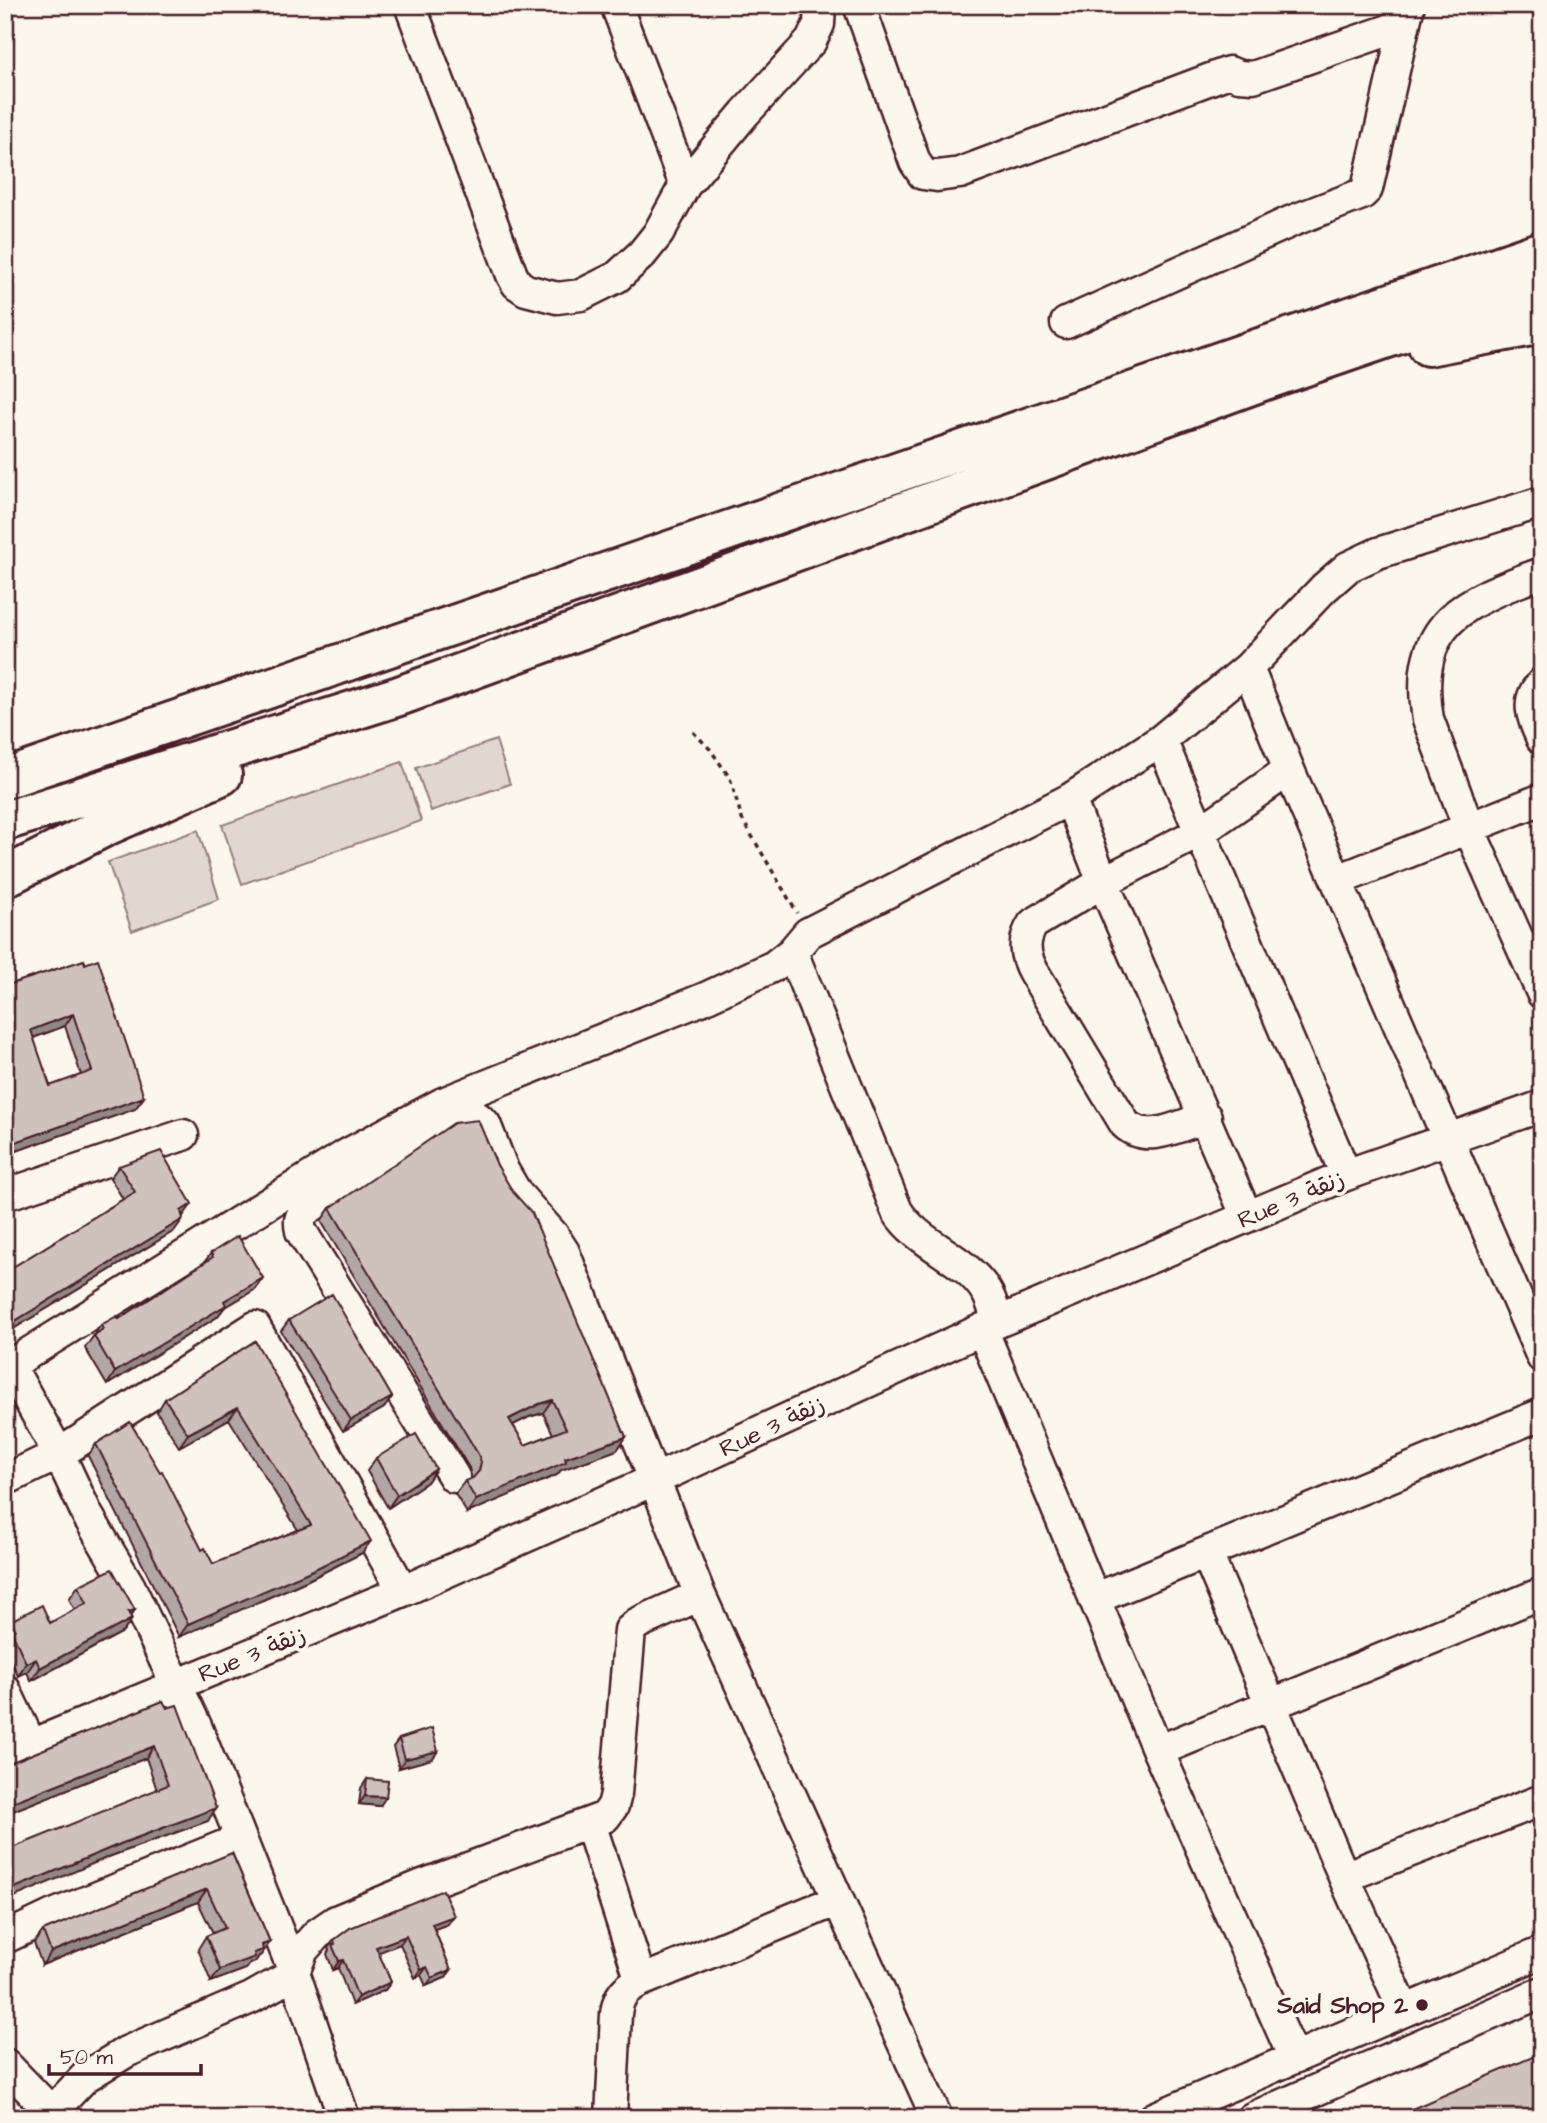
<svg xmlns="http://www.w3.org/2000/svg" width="1547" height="2123" font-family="'Architects Daughter','Playpen Sans Arabic',sans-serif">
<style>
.green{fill:#e2d7d0;stroke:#967b7e;stroke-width:2}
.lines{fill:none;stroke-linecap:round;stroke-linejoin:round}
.minor-casing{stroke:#4a1f2b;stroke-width:35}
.highway-casing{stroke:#4a1f2b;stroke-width:44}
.path{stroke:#4a1f2b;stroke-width:3.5;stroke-dasharray:5 5;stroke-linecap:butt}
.minor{stroke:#fbf7ec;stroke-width:30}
.highway{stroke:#fbf7ec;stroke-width:38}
.wall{fill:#b2a7a2;stroke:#4a1f2b;stroke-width:2;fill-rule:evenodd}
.shaded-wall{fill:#918884;stroke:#4a1f2b;stroke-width:2}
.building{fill:#cfc2bc;stroke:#4a1f2b;stroke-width:2;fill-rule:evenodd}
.poi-dot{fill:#4a1f2b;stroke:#fbf7ec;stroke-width:2.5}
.labels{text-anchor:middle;stroke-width:7;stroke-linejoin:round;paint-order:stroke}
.street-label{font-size:24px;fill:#4a1f2b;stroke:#fbf7ec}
.poi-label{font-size:24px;font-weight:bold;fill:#4a1f2b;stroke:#fbf7ec;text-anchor:end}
</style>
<rect width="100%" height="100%" fill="#fbf7ec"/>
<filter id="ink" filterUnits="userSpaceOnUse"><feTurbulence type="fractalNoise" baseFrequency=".0143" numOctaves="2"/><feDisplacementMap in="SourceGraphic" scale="14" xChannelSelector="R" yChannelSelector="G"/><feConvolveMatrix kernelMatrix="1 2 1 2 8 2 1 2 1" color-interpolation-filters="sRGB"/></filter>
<g filter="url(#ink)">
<path class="green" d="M496 740 510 784 431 811 416 768Z
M402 762 421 821 242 884 222 825Z
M198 830 219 899 132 931 108 862Z"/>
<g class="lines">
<defs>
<path id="minor" d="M410 5 512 275 517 284 526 290 557 298 581 295 617 277 642 254 658 234 685 185 745 113 811 41 819 24 820 5
M616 5 685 185
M859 5 915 162 923 174 937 176 960 173 1229 72 1239 76 1253 77 1389 30 1400 21 1408 10
M1066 323 1292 221 1362 194 1367 189 1408 9
M1542 573C1464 601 1412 623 1428 719L1468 826 1542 993
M1248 668 1289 770 1542 1357
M1542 683C1524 701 1533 719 1542 739
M1161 740 1346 1175
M1070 799 1103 882 1247 1217
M1338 880 1542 799
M792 952 897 1211C918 1245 965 1257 986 1291 992 1300 994 1312 998 1322
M1206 1117C1181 1125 1147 1145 1125 1124L1034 973C1024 955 1022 941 1033 924L1103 882 1200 832 1289 770
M5 1195 183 1135
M982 1329 1158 1751 1294 2058
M10 1366 59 1454 88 1516 130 1587 196 1726 294 1972 344 2118
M5 1368 346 1155 443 1103 703 999 774 966 792 952 808 933 1070 799 1161 740 1248 668 1324 588 1348 567 1378 553 1542 502
M454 1477 301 1231C299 1222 299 1217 306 1210L438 1120 469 1115 477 1117 485 1124 503 1170 517 1194 553 1235 564 1252 700 1595 937 2118
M5 1480 59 1454 255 1327 403 1591
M1207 1554 1344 1877 1404 2010
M1094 1599 1542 1414
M5 1690 31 1745
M1158 1751 1542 1593
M5 1756 403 1591 656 1479 998 1322 1346 1175 1542 1106
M590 1823 641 1981
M1344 1877 1542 1800
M5 1938 51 1916 241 1839
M5 2064 57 2118
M46 2118 85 2077 126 2052 251 1998 285 1979 294 1972 303 1950 317 1934 336 1921 420 1886 605 1817 613 1806 616 1794 630 1630 638 1623 700 1595
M611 2118 616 2014C618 1996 625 1988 641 1981L838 1900
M1154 2118 1542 1952
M1252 2118 1542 1992"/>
<path id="highway" d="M1428 346 1542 324
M5 779 1542 251
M5 821 399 696 1265 380 1542 285
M5 877 108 825 222 775"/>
</defs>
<use href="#minor" class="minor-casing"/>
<use href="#highway" class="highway-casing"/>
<path class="path" d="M693 732 710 749 730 778 742 819 797 913"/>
<use href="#minor" class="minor"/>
<use href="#highway" class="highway"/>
</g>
<path class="wall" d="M84 960 144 1097 135 1109 5 1155V986ZM65 1026 81 1075 50 1086 33 1038Z
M497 1165 626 1437 617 1450 561 1470 557 1475 467 1513 455 1494 465 1481 471 1479V1476L469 1468 321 1221 330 1208ZM543 1413 553 1434 525 1445 513 1425 529 1417Z
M119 1166 183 1216 174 1231 5 1334V1272L123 1199 110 1178Z
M211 1253 263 1278 254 1290 224 1308 217 1317 107 1385 85 1348 101 1325 119 1319 203 1264Z
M289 1320 392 1397 384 1408 343 1431 281 1331Z
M255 1341 362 1553 306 1581 179 1637 88 1456 96 1444 202 1550 213 1564 298 1530 229 1419 179 1447 157 1412 165 1399Z
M376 1458 436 1469 427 1482 388 1508 367 1471Z
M78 1586 135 1610 130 1616 132 1619 123 1632 31 1681 27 1672 18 1676 5 1648V1629L12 1620 50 1623 75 1610 69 1599Z
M163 1701 208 1821 111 1856 157 1790 146 1758 5 1814V1765Z
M399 1739 438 1751 432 1759 399 1768 393 1747Z
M367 1779 380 1806 359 1804 361 1788Z
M232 1853 270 1942 261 1955 259 1956 255 1962 250 1964 246 1969 211 1982 198 1949 206 1936 213 1933 198 1902 42 1965 34 1943 43 1931Z
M448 1924 434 1929 451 1970 445 1978 426 1986 421 1975 415 1978 400 1944 378 1952 391 1982 385 1990 352 2005 338 1968 333 1970 327 1954 329 1950 328 1948 334 1940Z"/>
<path class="shaded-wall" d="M73 1014 65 1026 22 1042 31 1030Z
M144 1097 135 1109 5 1155V1151L10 1144Z
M192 1204 183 1216 172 1224 181 1211Z
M183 1219 174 1231 5 1334V1327Z
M263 1278 254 1290 224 1308 217 1317 107 1385 115 1372 224 1301Z
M392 1397 384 1408 343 1431 351 1420Z
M552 1400 543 1413 529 1417 499 1432 509 1419 539 1404Z
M238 1407 229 1419 179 1447 188 1434Z
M626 1437 617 1450 561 1470 557 1475 467 1513 476 1500 565 1458Z
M436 1469 427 1482 388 1508 397 1495Z
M371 1541 362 1553 306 1581 179 1637 188 1624Z
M135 1610 126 1622 132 1619 123 1632 31 1681 40 1668 128 1612Z
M36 1659 27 1672 18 1676 26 1663Z
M154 1746 146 1758 5 1814V1805Z
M438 1751 432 1759 399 1768 405 1759Z
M365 1796 386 1797 380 1806 359 1804Z
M216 1808 208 1821 111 1856 5 1901V1892L120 1844Z
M207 1889 198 1902 42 1965 51 1952Z
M454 1916 448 1924 427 1932 432 1924Z
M406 1936 400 1944 370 1956 376 1947Z
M270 1942 261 1955 259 1956 255 1962 250 1964 246 1969 211 1982 220 1970 254 1953 262 1945Z
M343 1960 338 1968 333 1970 339 1961Z
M427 1967 421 1975 415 1978 421 1970Z
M451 1970 445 1978 426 1986 432 1978Z
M391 1982 385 1990 352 2005 358 1997Z
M1542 2110V2118H1524Z"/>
<path class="building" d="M98 959 144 1097 10 1144 5 1129V986L84 960 85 964ZM73 1014 92 1071 50 1086 31 1030Z
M478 1120 497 1165 513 1192 532 1213 626 1437 565 1458 566 1462 476 1500 465 1481 473 1478 479 1471 481 1462 478 1454 330 1208 454 1123ZM552 1400 566 1429 525 1445 509 1419 539 1404Z
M161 1151 192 1204 181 1211 183 1219 5 1327V1272L135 1192 119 1166Z
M238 1236 263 1278 224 1301 226 1305 115 1372 94 1336 103 1329 101 1325 117 1316 119 1319 213 1257 211 1253Z
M332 1294 392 1397 351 1420 289 1320Z
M255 1341 371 1541 315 1569 188 1624 96 1444 130 1422 160 1472 162 1471 202 1550 205 1548 213 1564 311 1525 238 1407 188 1434 165 1399Z
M416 1434 436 1469 397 1495 376 1458Z
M112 1569 135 1610 128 1612 132 1619 40 1668 36 1659 26 1663 12 1632 15 1629 12 1620 42 1605 50 1623 87 1603 78 1586Z
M163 1701 167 1708 177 1705 216 1808 120 1844 5 1892V1851L168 1785 154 1746 5 1805V1765Z
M432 1728 438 1751 405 1759 399 1739Z
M367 1779 388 1781 386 1797 365 1796Z
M232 1853 270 1942 262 1945 263 1950 254 1953 255 1957 220 1970 206 1936 225 1928 207 1889 51 1952 43 1931Z
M443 1890 454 1916 432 1924 451 1970 432 1978 427 1967 421 1970 406 1936 376 1947 391 1982 358 1997 343 1960 339 1961 332 1945 335 1944 334 1940 350 1928Z
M1542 2053V2110L1524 2118H1391Z"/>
</g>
<circle class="poi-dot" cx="1422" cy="2005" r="7"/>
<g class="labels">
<g class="street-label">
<text transform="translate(1291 1199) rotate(-23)" y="8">Rue 3 زنقة</text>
<text transform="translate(772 1426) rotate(-25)" y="8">Rue 3 زنقة</text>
<text transform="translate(252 1654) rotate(-22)" y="8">Rue 3 زنقة</text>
</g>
<g class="poi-label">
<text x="1408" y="2013">Said Shop 2</text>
</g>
</g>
<rect width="1547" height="2123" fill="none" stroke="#fbf7ec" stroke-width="28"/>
<rect x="14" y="14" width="1519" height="2095" fill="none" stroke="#4a1f2b" stroke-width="2.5" filter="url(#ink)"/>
<path d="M49 2064v10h152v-10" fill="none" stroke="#4a1f2b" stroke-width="3.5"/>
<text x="60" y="2064" font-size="21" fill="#4a1f2b" stroke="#fbf7ec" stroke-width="5" paint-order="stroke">50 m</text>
</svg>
